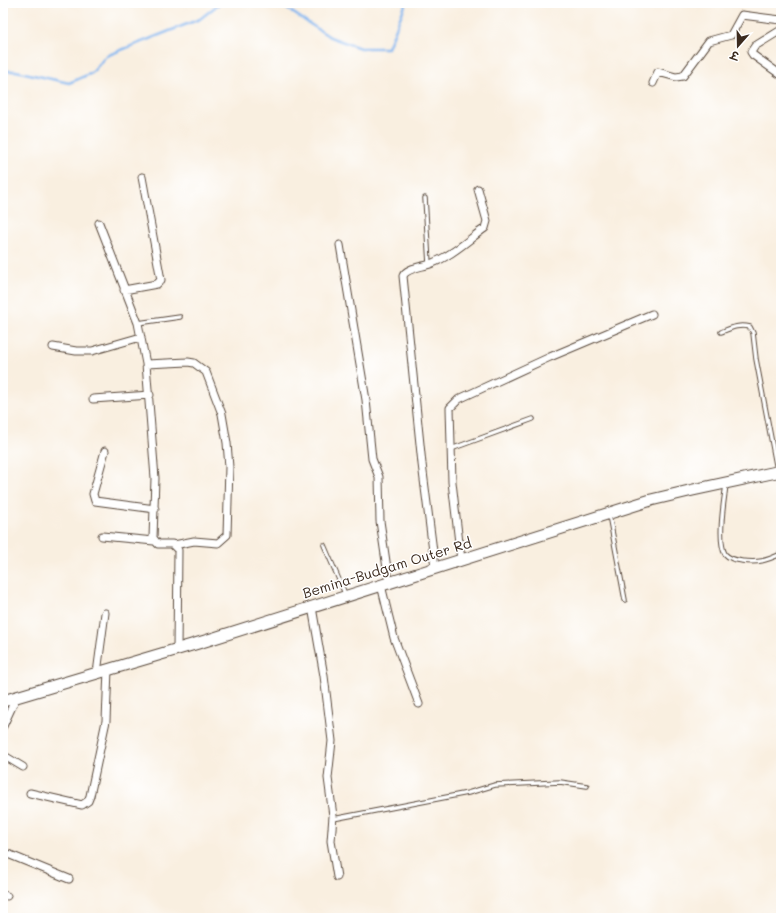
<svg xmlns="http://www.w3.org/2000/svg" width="784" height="921" font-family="Mali,'Playpen Sans Deva',sans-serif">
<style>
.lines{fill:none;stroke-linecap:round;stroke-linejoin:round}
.stream{stroke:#81b5ef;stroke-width:2.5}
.service-casing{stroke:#58483b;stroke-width:5.5}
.minor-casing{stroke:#58483b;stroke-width:9}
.trunk-casing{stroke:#58483b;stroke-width:13}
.service{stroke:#fff;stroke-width:3.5}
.minor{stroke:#fff;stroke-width:7}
.trunk{stroke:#fff;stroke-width:11}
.labels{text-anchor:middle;stroke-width:3;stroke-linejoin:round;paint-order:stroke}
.street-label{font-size:14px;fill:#3b2a1e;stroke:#fff}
</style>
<rect width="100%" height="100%" fill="#fff"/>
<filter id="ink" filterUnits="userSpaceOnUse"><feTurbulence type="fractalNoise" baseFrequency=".025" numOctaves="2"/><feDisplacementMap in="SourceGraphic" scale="8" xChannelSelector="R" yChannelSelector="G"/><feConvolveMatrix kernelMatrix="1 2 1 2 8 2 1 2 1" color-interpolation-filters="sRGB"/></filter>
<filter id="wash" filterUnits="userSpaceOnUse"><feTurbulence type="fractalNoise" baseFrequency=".012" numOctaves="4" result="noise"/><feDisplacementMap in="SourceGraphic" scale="16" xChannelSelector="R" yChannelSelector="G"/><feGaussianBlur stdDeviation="0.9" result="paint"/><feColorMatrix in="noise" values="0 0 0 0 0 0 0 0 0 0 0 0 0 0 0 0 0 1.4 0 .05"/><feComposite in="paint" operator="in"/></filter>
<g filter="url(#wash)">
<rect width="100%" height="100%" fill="#f9efe0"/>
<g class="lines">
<path class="stream" d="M278 3 330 37 360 48H388L406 3
M3 71H16L69 83 92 73 106 56 200 19 220 3"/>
</g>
</g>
<g filter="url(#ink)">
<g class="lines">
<defs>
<path id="service" d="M425 198 429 264
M138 323 180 317
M721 332C731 328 739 324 750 327L753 333 756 359 777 470
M451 449 533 419
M726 485C724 500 717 541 725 554 729 559 736 560 742 561 759 563 765 561 781 554
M609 515 625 600
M324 545 346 596
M333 819 468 793 495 785 560 782 587 786"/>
<path id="minor" d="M781 30 755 46 751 52 753 55 781 75
M653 83 658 72 676 77 683 76 709 41 731 35 742 15 781 20
M99 223 138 323 146 364 155 478 153 538 158 544H172L178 550 177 649
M340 245 366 400 372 459 379 477 380 521 389 582
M124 290 157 284 161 280 142 177
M53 347 76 351H92L141 337
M146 364 188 362 194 363 206 372 222 414 227 443 229 467 227 535 218 543 194 541 174 545
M93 399 150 395
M105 451 93 494 95 501 155 509
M102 536 154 541
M461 560 452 482 450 408 459 399 550 357 652 314
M435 567 422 464 403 276C406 268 422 267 430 264 450 257 468 240 485 228L487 221 478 189
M381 585 394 638 419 704
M312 607 324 676 332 741 328 778 333 816 331 841 337 877
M97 673 105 613
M3 726 16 698
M3 755 23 767
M30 793 82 805 88 801 90 796 106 721 108 669
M3 852 69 879
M3 895 7 896"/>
<path id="trunk" d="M3 701 205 641 651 500 693 490 781 471"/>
</defs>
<use href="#service" class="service-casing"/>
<use href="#minor" class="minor-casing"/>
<use href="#trunk" class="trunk-casing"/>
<use href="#service" class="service"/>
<use href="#minor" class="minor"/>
<use href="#trunk" class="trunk"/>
</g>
</g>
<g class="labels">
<g class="street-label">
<text transform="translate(387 568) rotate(-17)" y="5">Bemina-Budgam Outer Rd</text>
</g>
</g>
<rect width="784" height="921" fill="none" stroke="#fff" stroke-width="16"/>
<g transform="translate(738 46) rotate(200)" stroke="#ffffff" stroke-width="3" paint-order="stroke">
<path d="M0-3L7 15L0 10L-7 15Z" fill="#3b2a1e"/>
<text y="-6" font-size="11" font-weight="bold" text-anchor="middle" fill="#3b2a1e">उ</text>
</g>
</svg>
